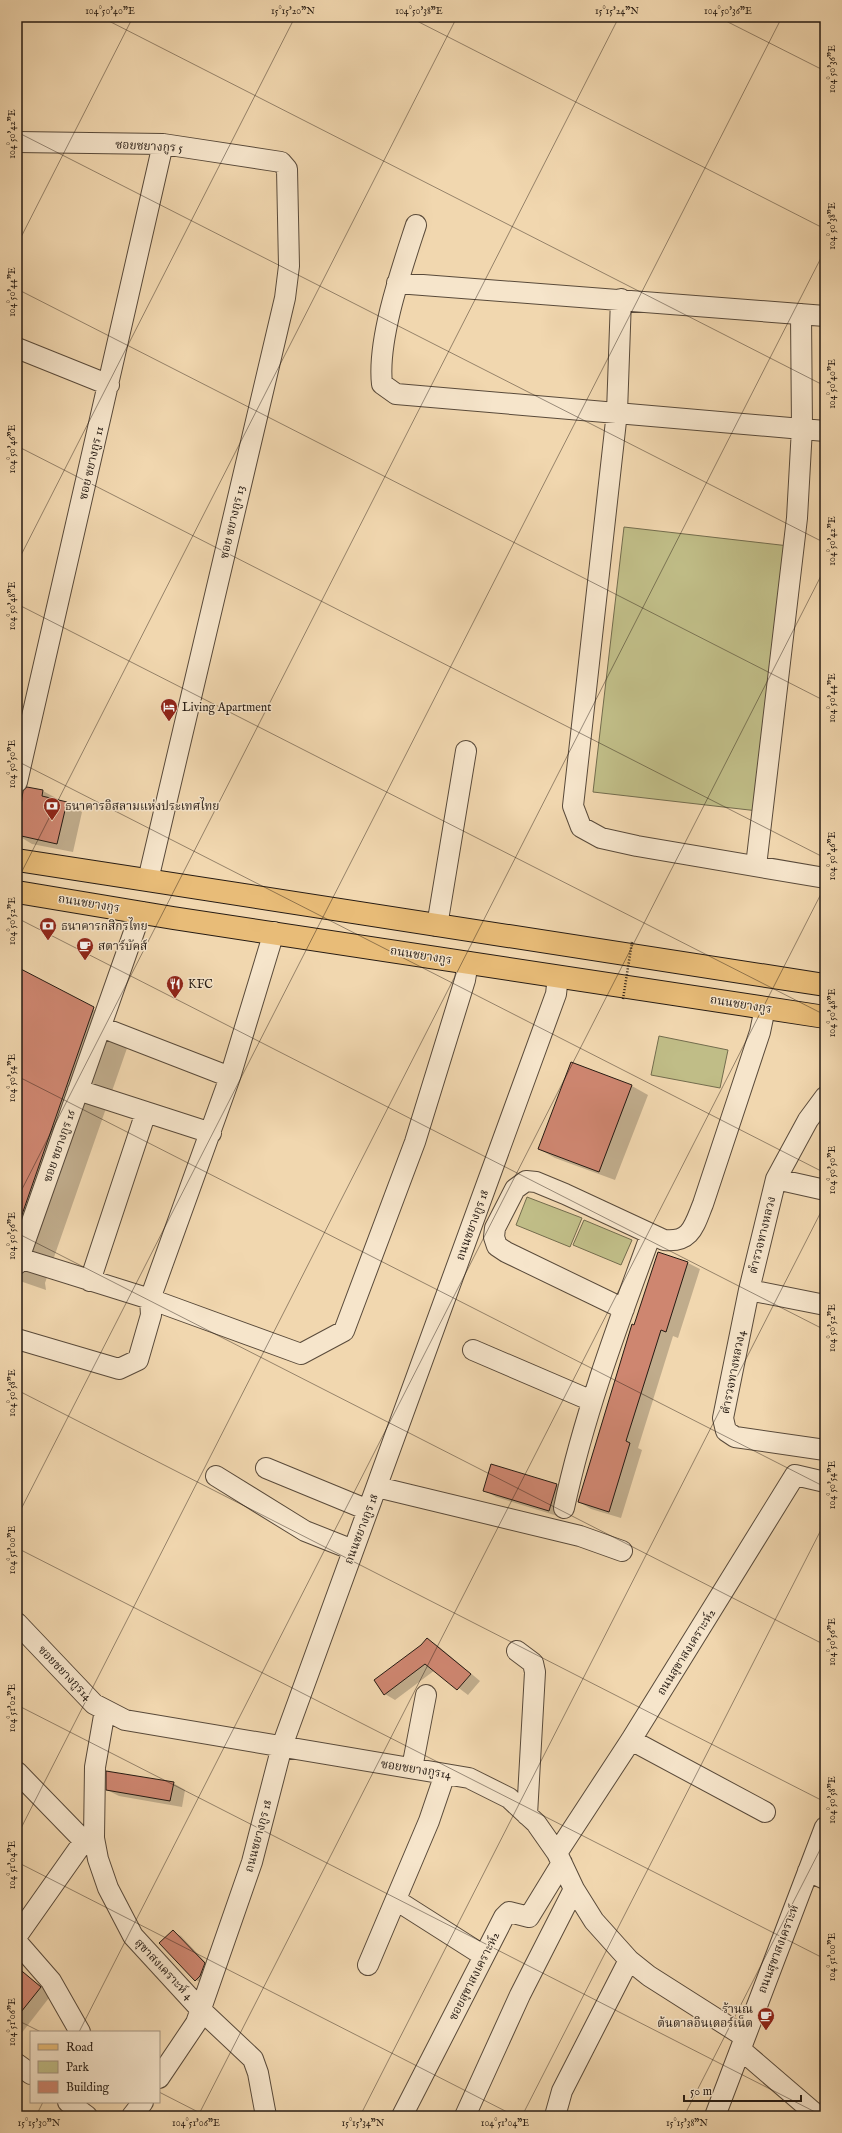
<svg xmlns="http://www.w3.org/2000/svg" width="842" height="2133" font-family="'IM FELL English','Noto Serif Thai',serif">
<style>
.green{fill:#c0bd87;stroke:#736c4d}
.shadow{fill:#0003}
.building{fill:#ce8670;stroke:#261b13}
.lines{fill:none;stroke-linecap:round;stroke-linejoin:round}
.minor-casing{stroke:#594a3a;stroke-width:22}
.major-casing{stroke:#261b13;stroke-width:24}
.minor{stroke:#f6e5cb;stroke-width:20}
.major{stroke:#e8bc78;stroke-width:22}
.path-bridge{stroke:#261b13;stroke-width:2.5;stroke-dasharray:1 2;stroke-linecap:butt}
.ticks{fill:none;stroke:#261b13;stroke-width:1;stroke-opacity:0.45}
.labels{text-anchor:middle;stroke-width:3;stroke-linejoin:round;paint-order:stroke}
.street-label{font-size:12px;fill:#261b13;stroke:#f6e5cb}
.poi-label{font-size:12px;fill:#261b13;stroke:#f6e5cb;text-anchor:start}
.neatline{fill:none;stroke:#261b13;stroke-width:1.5}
.ticks-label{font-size:10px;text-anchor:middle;fill:#261b13}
</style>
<rect width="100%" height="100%" fill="#f1d7af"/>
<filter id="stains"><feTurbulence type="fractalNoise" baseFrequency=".005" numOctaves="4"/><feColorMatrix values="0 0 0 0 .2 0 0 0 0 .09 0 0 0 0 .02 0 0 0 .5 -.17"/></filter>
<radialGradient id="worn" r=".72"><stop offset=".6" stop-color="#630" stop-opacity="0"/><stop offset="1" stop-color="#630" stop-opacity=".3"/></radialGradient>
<path class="green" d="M624 527 789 546 758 811 593 792Z
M659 1036 728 1050 720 1088 651 1075Z
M527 1197 582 1218 570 1247 516 1225Z
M584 1220 632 1240 621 1265 573 1245Z"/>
<path class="shadow" d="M825 372V411L822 409Z
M43 791 82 812 73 852 32 844 17 835 24 792Z
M17 968 133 1031 45 1283 46 1290 17 1280Z
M632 1086 648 1095 615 1180 555 1158 539 1149Z
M658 1253 688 1263 700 1269 678 1338 673 1336 638 1448 642 1450 621 1518 591 1509 579 1502Z
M491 1466 557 1485 569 1492 561 1517 496 1497 484 1490Z
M427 1639 437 1645 480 1681 468 1695 435 1670 395 1700 385 1694Z
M173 1783 185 1790 182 1807 119 1796 107 1790Z
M173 1932 181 1936 212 1969 204 1984 196 1980Z
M19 1970 52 1994 17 2039V1973Z"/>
<path class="building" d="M27 787 43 790 42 796 67 802 57 844 17 835 23 791Z
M17 967 94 1007 17 1229Z
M571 1062 632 1085 599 1172 538 1149Z
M658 1252 688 1262 666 1332 661 1330 626 1441 630 1443 609 1512 578 1502 632 1324 634 1325Z
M491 1464 557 1484 549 1511 483 1491Z
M427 1638 471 1674 457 1690 425 1664 384 1695 374 1680 421 1645Z
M106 1771 174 1782 170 1801 106 1790Z
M173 1930 205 1963 200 1976 195 1981 159 1943Z
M17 1967 41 1987 17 2017Z"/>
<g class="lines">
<defs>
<path id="minor" d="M17 142 163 144 281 162 287 169 289 266 285 298 148 880
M416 225C402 268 377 339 382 384L396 394 825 431
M397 283 825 316
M621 299 617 412 573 806 581 827 601 838 637 846 825 878
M17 348 109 385
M17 782 163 144
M756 866 797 518 802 428 801 314
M437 926 466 751
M101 1027 230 1077
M78 1090 211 1133
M825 1097 808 1120 776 1179 749 1290 723 1418 726 1431 735 1437 825 1450
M776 1179 825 1190
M19 1258 150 1299 301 1354 344 1331 415 1142 465 980 468 962
M17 1264 141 912
M90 1281 146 1112
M749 1290 825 1305
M624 1309 506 1252 497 1246 494 1237 495 1228 515 1189 526 1181 536 1182 565 1194 664 1240C691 1243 694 1226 703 1204L760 1032 765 1008
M17 1339 119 1369 138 1360 151 1315 150 1299 230 1077 274 932
M473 1350 592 1401
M266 1468 368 1510
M216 1476 305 1531 353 1550
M377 1487 580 1536 622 1551
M564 1508C584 1414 618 1324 651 1234
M17 1623 94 1704 125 1720 469 1778 509 1798 536 1823 557 1853 574 1889 594 1921 629 1960 649 1976 745 2037
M517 1651 533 1663 535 1672 527 1815
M105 1710 95 1767 94 1838 98 1859 108 1888 133 1936 201 2010 253 2059 258 2073 266 2116
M631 1740 765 1812
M412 1768 426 1695
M17 1772 84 1841 17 1936
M557 1853 631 1740 795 1475 825 1482
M808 1871 825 1879
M396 1900 484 1956
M17 1942 51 1981 80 2032
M368 1965 429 1821 445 1774
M740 2051 747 2055 818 2116
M17 2064 31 2074
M159 2078 196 2023 252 1862 282 1746 556 994 558 976
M68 2102 87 2116
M132 2116 143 2102
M402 2116 504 1917 509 1912 529 1917 562 1863
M465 2116 520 1995 574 1889
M555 2116 562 2091 629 1960
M715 2116 825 1827"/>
<path id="major" d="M17 860 825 985
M17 892 173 918 825 1017"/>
</defs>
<use href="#minor" class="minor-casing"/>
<use href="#major" class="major-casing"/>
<use href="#minor" class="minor"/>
<use href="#major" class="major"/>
<path class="path-bridge" d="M623 999 632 942"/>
</g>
<path class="ticks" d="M101 17 825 386M409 17 825 229M718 17 825 71M17 132 825 543M17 245 133 17M17 289 825 701M17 446 825 858M17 563 295 17M17 604 825 1015M17 761 825 1173M17 881 457 17M17 918 825 1330M17 1076 825 1487M17 1199 619 17M17 1233 825 1645M17 1390 825 1802M17 1517 782 17M17 1548 825 1959M17 1705 823 2116M17 1836 825 250M17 1862 515 2116M17 2020 41 2032M79 2032 825 568M159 2092 206 2116M36 2116 43 2102M198 2116 825 886M360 2116 825 1204M522 2116 825 1522M684 2116 825 1840"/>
<defs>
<symbol id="hotel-pin" viewBox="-11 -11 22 30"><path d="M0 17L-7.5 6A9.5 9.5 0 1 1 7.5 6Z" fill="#8f2418" stroke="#f6e5cb"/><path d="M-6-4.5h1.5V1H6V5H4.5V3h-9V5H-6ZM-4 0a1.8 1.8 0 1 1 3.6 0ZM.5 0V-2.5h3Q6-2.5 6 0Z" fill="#fff"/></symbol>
<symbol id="bank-pin" viewBox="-11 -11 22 30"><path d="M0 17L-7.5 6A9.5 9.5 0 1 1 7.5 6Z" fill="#8f2418" stroke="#f6e5cb"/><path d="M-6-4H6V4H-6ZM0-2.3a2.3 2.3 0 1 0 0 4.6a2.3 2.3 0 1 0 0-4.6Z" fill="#fff"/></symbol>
<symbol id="cafe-pin" viewBox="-11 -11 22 30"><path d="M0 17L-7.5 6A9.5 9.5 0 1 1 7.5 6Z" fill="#8f2418" stroke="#f6e5cb"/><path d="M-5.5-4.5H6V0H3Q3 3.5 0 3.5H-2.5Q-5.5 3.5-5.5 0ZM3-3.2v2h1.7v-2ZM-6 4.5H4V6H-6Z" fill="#fff"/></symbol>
<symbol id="restaurant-pin" viewBox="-11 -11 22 30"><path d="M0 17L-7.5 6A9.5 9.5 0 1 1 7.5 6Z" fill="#8f2418" stroke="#f6e5cb"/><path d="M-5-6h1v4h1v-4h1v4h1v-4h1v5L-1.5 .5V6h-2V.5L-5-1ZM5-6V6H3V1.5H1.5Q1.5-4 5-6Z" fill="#fff"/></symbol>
</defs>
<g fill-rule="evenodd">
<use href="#hotel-pin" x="159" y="697" width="20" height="27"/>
<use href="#bank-pin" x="42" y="796" width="20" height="27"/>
<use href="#bank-pin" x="38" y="916" width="20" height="27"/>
<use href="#cafe-pin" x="75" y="936" width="20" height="27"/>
<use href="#restaurant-pin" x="165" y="974" width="20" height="27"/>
<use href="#cafe-pin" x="756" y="2006" width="20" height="27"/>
</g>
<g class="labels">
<g class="street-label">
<text transform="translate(149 146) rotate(3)" y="4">ซอยชยางกูร 5</text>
<text transform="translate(91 463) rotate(-77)" y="4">ซอย ชยางกูร 11</text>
<text transform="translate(232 522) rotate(-77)" y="4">ซอย ชยางกูร 13</text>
<text transform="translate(89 903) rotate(9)" y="4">ถนนชยางกูร</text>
<text transform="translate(421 955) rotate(9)" y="4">ถนนชยางกูร</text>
<text transform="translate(741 1004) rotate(9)" y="4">ถนนชยางกูร</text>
<text transform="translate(59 1146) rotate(-71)" y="4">ซอย ชยางกูร 16</text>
<text transform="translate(472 1225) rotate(-70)" y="4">ถนนชยางกูร 18</text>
<text transform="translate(762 1235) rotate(-76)" y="4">ตำรวจทางหลวง</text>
<text transform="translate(733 1372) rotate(-79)" y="4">ตำรวจทางหลวง4</text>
<text transform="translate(361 1529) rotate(-69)" y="4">ถนนชยางกูร 18</text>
<text transform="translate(686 1652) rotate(-58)" y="4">ถนนสุขาสงเคราะห์2</text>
<text transform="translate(65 1673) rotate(46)" y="4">ซอยชยางกูร14</text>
<text transform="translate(416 1769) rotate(9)" y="4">ซอยชยางกูร14</text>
<text transform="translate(258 1836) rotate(-75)" y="4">ถนนชยางกูร 18</text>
<text transform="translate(778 1949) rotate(-69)" y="4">ถนนสุขาสงเคราะห์</text>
<text transform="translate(164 1969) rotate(47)" y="4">สุขาสงเคราะห์ 4</text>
<text transform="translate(474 1976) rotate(-63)" y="4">ซอยสุขาสงเคราะห์2</text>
</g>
<g class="poi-label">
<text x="182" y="711">Living Apartment</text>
<text x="65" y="810">ธนาคารอิสลามแห่งประเทศไทย</text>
<text x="61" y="930">ธนาคารกสิกรไทย</text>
<text x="98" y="950">สตาร์บัคส์</text>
<text x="188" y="988">KFC</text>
<text x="753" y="2013" text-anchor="end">ร้านณ<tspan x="753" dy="14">ต้นตาลอินเตอร์เน็ต</tspan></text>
</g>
</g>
<rect width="842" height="2133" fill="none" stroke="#f1d7af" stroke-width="44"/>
<rect x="30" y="2031" width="130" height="72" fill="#f6e5cb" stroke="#a39481"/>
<rect x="38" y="2044" width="20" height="6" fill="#e8bc78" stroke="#a39481"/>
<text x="66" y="2051" font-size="12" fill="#261b13">Road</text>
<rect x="38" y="2061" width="20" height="12" fill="#c0bd87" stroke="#a39481"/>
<text x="66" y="2071" font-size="12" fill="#261b13">Park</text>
<rect x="38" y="2081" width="20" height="12" fill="#ce8670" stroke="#a39481"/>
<text x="66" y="2091" font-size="12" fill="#261b13">Building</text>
<path d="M684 2095v6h117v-6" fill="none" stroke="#261b13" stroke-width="2"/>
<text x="690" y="2095" font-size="12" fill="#261b13" stroke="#f6e5cb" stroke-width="3" paint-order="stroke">50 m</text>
<rect x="22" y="22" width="798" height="2089" class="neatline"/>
<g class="ticks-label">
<text x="110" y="14">104°50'40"E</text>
<text x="293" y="14">15°15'20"N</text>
<text x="419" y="14">104°50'38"E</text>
<text x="617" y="14">15°15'24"N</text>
<text x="728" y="14">104°50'36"E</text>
<text transform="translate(831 69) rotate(-90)" y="4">104°50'36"E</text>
<text transform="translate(11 134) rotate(-90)" y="4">104°50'42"E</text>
<text transform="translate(831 226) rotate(-90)" y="4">104°50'38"E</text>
<text transform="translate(11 292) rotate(-90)" y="4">104°50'44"E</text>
<text transform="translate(831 384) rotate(-90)" y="4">104°50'40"E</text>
<text transform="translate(11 449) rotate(-90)" y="4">104°50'46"E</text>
<text transform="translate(831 541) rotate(-90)" y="4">104°50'42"E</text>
<text transform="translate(11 606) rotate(-90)" y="4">104°50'48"E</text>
<text transform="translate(831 698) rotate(-90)" y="4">104°50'44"E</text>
<text transform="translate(11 764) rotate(-90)" y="4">104°50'50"E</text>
<text transform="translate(831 856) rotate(-90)" y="4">104°50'46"E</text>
<text transform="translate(11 921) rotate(-90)" y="4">104°50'52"E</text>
<text transform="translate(831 1013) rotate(-90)" y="4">104°50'48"E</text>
<text transform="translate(11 1078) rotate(-90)" y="4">104°50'54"E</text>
<text transform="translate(831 1170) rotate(-90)" y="4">104°50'50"E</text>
<text transform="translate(11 1236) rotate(-90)" y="4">104°50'56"E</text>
<text transform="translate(831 1328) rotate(-90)" y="4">104°50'52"E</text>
<text transform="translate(11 1393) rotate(-90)" y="4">104°50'58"E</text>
<text transform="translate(831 1485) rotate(-90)" y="4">104°50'54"E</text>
<text transform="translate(11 1550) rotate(-90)" y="4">104°51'00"E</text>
<text transform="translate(831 1642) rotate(-90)" y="4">104°50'56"E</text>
<text transform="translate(11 1708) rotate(-90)" y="4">104°51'02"E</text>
<text transform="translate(831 1800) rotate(-90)" y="4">104°50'58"E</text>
<text transform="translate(11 1865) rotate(-90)" y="4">104°51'04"E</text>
<text transform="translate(831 1957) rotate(-90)" y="4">104°51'00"E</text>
<text transform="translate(11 2022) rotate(-90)" y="4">104°51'06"E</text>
<text x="39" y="2126">15°15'30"N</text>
<text x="196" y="2126">104°51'06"E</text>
<text x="363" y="2126">15°15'34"N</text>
<text x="505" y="2126">104°51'04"E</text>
<text x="687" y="2126">15°15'38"N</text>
</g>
<rect width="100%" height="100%" filter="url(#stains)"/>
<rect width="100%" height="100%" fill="url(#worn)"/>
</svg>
